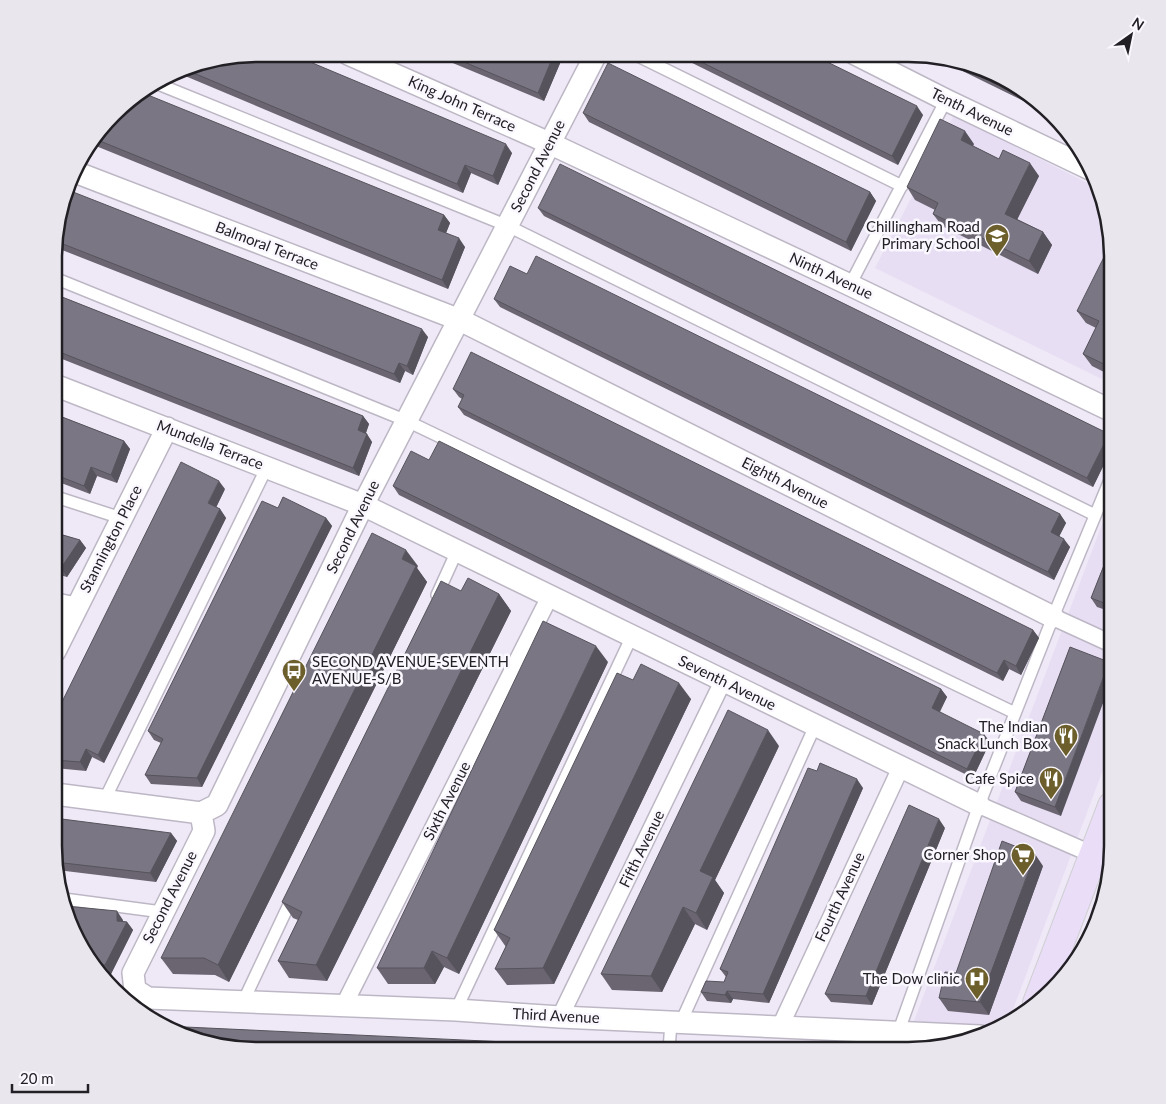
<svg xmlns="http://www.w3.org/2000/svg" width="1166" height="1104" font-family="Lato,sans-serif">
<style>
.built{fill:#e7def4}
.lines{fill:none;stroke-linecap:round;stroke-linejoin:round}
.service-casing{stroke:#bdb7c5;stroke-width:14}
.pedestrian-casing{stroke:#bdb7c5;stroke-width:19}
.minor-casing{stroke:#bdb7c5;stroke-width:24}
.primary-casing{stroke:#cececf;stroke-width:30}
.service{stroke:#fff;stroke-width:11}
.pedestrian{stroke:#fff;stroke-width:16}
.minor{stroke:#fff;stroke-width:21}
.primary{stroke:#e9ddf8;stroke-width:28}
.wall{fill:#6a6571}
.shaded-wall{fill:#56535c}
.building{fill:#7b7683;stroke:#56535c}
.labels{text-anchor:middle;stroke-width:5;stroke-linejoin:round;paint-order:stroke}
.street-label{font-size:15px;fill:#222025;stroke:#faf8fe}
.poi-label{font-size:15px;fill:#222025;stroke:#faf8fe;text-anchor:end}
.rim{fill:none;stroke:#222025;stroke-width:2.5}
</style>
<rect width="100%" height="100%" fill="#efe9f7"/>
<path class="built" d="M954 115 1099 189 1112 245V384L875 268Z
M1112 498V746L1009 1020 974 1039 921 1050H903Z"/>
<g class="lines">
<defs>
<path id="service" d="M634 54 902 186
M158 84 508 226 1095 515
M57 279 407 421 1015 713
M850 285 946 100
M56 497 121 518
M437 595 457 551
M104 801 267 467
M64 899 162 912
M243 1002 293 896
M456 1010 632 636
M681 1022 815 726
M669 1050 671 1022
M892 1050 979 805 1053 617 1112 475"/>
<path id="pedestrian" d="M1053 617 1112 644
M979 805 1094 855
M343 1007 550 596
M560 1017 723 681
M780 1027 901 767"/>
<path id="minor" d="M348 54 549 143 850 285 1112 411
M855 54 946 100 1090 169
M75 172 460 320 1053 617
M57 386 363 505 979 805
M56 604 76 608
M55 651 167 428
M55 794 201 813
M201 813 217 805 363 505 596 54
M135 990 148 998 456 1010 560 1017 980 1036
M135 990 133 973 204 831 201 813"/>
<path id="primary" d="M1037 1003 1112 806"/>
</defs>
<use href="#service" class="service-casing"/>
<use href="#pedestrian" class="pedestrian-casing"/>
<use href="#minor" class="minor-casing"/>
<use href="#primary" class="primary-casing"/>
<use href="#service" class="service"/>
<use href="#pedestrian" class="pedestrian"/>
<use href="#minor" class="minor"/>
<use href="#primary" class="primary"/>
</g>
<path class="wall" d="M431 54H564L544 101Z
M674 54H811L923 115 898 165Z
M938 59 1010 81 1046 112Z
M192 65 512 153 498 185 471 173 463 193 178 73Z
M124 104 444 215 450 223 446 233 465 247 448 289 91 144Z
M583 113 870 192 876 201 851 251 589 122Z
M974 144 973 146 999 159 1039 176 1017 219 1043 232 1052 245 1038 274 942 226 933 214 935 210 915 200 907 187Z
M538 208 1112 439V448L1093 487 544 216Z
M58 219 428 337 413 375 405 371 400 383 57 248Z
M1112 248V376L1092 366 1083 354 1096 328 1086 323 1077 311Z
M57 295 363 416 369 424 366 433 372 442 359 476 57 357Z
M494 299 1060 514 1066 523 1059 536 1070 547 1054 580 500 307Z
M453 389 1033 630 1039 638 1021 675 1009 669 1003 681 464 415 458 407 462 399 459 397Z
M57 415 124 441 130 449 117 483 97 476 90 494 56 481Z
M429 460 941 689 947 697 940 712 990 742 973 778 399 495 393 486Z
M225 489 216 507 220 509 226 518 104 763 92 757 86 771 55 768V716Z
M278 508 326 518 332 526 202 787 151 784 145 775 161 743 154 740 148 731Z
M56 533 80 540 86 548 67 577 56 574Z
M1112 545V612L1097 607 1091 598Z
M418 566 417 568 427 582 229 982 215 975 173 974 161 958Z
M461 591 499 594 511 611 327 981 289 978 278 961 298 920 293 918 282 902Z
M1070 647 1061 816 1021 801 1015 792Z
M608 662 459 974 444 967 435 984H388L377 968Z
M633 680 691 699 554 984 507 985 495 969 506 947 494 930Z
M779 746 715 880 724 893 707 930 695 924 662 992 612 990 601 974Z
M817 771 863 788 769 1003 733 999 731 1003 707 1001 701 992 724 982 726 977 720 969Z
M945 828 872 1005 831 1002 825 994Z
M171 833 177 841 156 882 57 870 54 859Z
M1043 866 989 1015 948 1011 939 998 956 973Z
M123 920V921L127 922 133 930 111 974 99 972 96 970 69 924Z"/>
<path class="shaded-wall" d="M554 54H564L544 101 538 93Z
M917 106 923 115 898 165 892 156Z
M965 131 974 144 969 153 961 140Z
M506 144 512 153 498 185 493 176Z
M1030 163 1039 176 1014 226 1005 214Z
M465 165 471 173 463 193 457 184Z
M870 192 876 201 851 251 846 242Z
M444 215 450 223 444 238 438 230Z
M1043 232 1052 245 1038 274 1029 261Z
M459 238 465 247 448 289 442 280Z
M422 329 428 337 413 375 407 366Z
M399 363 405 371 400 383 394 374Z
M363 416 369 424 364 438 358 430Z
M367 434 372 442 359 476 353 468Z
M1109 434 1112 439V448L1093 487 1087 478Z
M124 441 130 449 117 483 111 475Z
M91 467 97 476 90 494 84 486Z
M219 481 225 489 214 512 208 503Z
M220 509 226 518 104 763 98 755Z
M1060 514 1066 523 1057 541 1051 532Z
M326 518 332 526 202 787 197 778Z
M1064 539 1070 547 1054 580 1048 572Z
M80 540 86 548 67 577 61 568Z
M406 550 418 566 417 568 427 582 229 982 218 965Z
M499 594 511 611 327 981 316 965Z
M1033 630 1039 638 1021 675 1016 666Z
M596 646 608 662 459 974 447 958Z
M1004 660 1009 669 1003 681 997 673Z
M1109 662 1112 666V679L1061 816 1055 807Z
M679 683 691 699 554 984 543 968Z
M941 689 947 697 937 716 932 708Z
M768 730 779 746 715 880 724 893 707 930 696 913 700 871Z
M984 734 990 742 973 778 967 769Z
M86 749 92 757 86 771 80 762Z
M857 779 863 788 769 1003 763 994Z
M939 819 945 828 872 1005 866 996Z
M171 833 177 841 156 882 150 873Z
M1035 854 1043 866 989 1015 980 1002Z
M683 907 695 924 662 992 651 976Z
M117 911 123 920V929L117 921Z
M127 922 133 930 111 974 105 965Z
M432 951 444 967 435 984 424 968Z
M727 991 733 999 731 1003 725 995Z"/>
<path class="building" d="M258 54H291L506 144 493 176 465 165 457 184 184 69 192 65Z
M445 54H554L538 93Z
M685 54H811L917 106 892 156Z
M608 63 870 192 846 242 583 113Z
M967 68 1010 81 1031 100Z
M143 93 444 215 438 230 459 238 442 280 95 139 124 104Z
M940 119 965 131 961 140 999 159 1003 150 1030 163 1005 214 1043 232 1029 261 933 214 938 203 907 187Z
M560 164 1109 434 1087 478 538 208Z
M68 190 422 329 407 366 399 363 394 374 58 242V219Z
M1109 247 1112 248V368L1083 354 1099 321 1077 311Z
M536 256 1060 514 1051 532 1064 539 1048 572 494 299 510 266 527 274Z
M57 295 363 416 358 430 367 434 353 468 57 351Z
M471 352 1033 630 1016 666 1004 660 997 673 458 407 464 395 453 389Z
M57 415 124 441 111 475 91 467 84 486 56 475Z
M439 441 941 689 932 708 984 734 967 769 393 486 411 451 429 460Z
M181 462 219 481 208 503 220 509 98 755 86 749 80 762 55 760V716Z
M283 497 326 518 197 778 145 775 163 739 148 731 262 501 278 508Z
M56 533 80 540 61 568 56 567Z
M372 533 406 550 402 559 416 566 218 965 204 958H161Z
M1112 545V606L1091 598Z
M468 578 499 594 316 965 278 961 302 912 282 902 441 581 461 591Z
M543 621 596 646 447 958 432 951 424 968H377Z
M1070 647 1109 662 1055 807 1015 792Z
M641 664 679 683 543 968 495 969 510 938 494 930 617 673 633 680Z
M728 710 768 730 700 871 713 877 696 913 683 907 651 976 601 974Z
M820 763 857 779 763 994 727 991 725 995 701 992 706 981 724 982 728 972 720 969 808 768 817 771Z
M909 805 939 819 866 996 825 994Z
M54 818 171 833 150 873 55 862Z
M1002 841 1035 854 980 1002 939 998 945 972 956 973Z
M65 906 117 911V921L127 922 105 965 92 964 69 924Z
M164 1026 656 1049V1050H245L168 1029Z
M678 1048 715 1050H678Z"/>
<defs>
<symbol id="school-pin" viewBox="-11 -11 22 30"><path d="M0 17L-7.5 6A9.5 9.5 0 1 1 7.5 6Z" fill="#6d5f2c" stroke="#faf8fe"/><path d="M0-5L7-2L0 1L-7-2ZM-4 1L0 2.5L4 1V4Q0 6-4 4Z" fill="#fff"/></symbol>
<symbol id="bus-pin" viewBox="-11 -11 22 30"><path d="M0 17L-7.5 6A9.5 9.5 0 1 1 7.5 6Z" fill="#6d5f2c" stroke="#faf8fe"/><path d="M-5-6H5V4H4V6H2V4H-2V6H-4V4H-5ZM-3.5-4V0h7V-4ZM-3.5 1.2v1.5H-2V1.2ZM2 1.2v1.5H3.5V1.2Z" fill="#fff"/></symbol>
<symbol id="restaurant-pin" viewBox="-11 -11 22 30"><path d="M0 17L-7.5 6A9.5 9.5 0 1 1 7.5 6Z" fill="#6d5f2c" stroke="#faf8fe"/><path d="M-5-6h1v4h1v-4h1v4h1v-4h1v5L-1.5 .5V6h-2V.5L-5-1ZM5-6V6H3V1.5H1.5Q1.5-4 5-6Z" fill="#fff"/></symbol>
<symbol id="supermarket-pin" viewBox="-11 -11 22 30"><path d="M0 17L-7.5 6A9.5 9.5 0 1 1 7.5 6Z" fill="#6d5f2c" stroke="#faf8fe"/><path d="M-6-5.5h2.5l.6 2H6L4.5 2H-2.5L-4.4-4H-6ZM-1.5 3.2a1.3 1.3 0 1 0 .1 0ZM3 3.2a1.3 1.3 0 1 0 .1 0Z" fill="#fff"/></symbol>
<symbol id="hospital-pin" viewBox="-11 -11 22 30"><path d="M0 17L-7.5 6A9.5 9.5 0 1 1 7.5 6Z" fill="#6d5f2c" stroke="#faf8fe"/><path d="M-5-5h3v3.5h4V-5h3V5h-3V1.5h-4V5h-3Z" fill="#fff"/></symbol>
</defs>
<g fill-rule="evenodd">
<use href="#school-pin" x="983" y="222" width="28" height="38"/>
<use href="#bus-pin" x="280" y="657" width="28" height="38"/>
<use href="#restaurant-pin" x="1052" y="722" width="28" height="38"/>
<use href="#restaurant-pin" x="1037" y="765" width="28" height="38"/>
<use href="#supermarket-pin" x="1009" y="841" width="28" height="38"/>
<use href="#hospital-pin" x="963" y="965" width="28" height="38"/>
</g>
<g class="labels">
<g class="street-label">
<text transform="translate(462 104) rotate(24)" y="5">King John Terrace</text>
<text transform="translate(972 112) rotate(26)" y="5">Tenth Avenue</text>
<text transform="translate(538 166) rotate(-63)" y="5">Second Avenue</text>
<text transform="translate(267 246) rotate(21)" y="5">Balmoral Terrace</text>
<text transform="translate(831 276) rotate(25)" y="5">Ninth Avenue</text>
<text transform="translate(210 445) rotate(21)" y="5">Mundella Terrace</text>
<text transform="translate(785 483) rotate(27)" y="5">Eighth Avenue</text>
<text transform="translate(353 527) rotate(-64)" y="5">Second Avenue</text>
<text transform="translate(111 539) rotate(-63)" y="5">Stannington Place</text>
<text transform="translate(727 683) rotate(26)" y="5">Seventh Avenue</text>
<text transform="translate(447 801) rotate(-63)" y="5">Sixth Avenue</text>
<text transform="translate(642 849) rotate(-64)" y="5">Fifth Avenue</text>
<text transform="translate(170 897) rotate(-63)" y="5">Second Avenue</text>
<text transform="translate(840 897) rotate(-65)" y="5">Fourth Avenue</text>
<text transform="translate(556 1016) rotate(3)" y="5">Third Avenue</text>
</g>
<g class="poi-label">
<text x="980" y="232">Chillingham Road<tspan x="980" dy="17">Primary School</tspan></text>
<text x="312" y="667" text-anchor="start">SECOND AVENUE-SEVENTH<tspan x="312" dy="17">AVENUE-S/B</tspan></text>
<text x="1048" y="732">The Indian<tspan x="1048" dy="17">Snack Lunch Box</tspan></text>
<text x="1034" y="784">Cafe Spice</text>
<text x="1006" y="860">Corner Shop</text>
<text x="960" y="984">The Dow clinic</text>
</g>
</g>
<path d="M0 0H1166V1104H0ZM258 62H908A196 196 0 0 1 1104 258V846A196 196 0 0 1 908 1042H258A196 196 0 0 1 62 846V258A196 196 0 0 1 258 62Z" fill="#e9e7ed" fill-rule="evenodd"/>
<path class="rim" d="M258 62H908A196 196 0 0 1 1104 258V846A196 196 0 0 1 908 1042H258A196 196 0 0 1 62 846V258A196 196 0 0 1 258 62Z"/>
<g transform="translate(1131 35) rotate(33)" stroke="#faf8fe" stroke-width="4" paint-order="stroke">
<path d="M0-4L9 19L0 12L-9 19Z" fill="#222025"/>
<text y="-8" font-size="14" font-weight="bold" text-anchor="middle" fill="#222025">N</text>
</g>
<path d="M12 1084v8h76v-8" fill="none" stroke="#222025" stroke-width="2.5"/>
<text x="20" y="1084" font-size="15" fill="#222025" stroke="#faf8fe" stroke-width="4" paint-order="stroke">20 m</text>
</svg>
